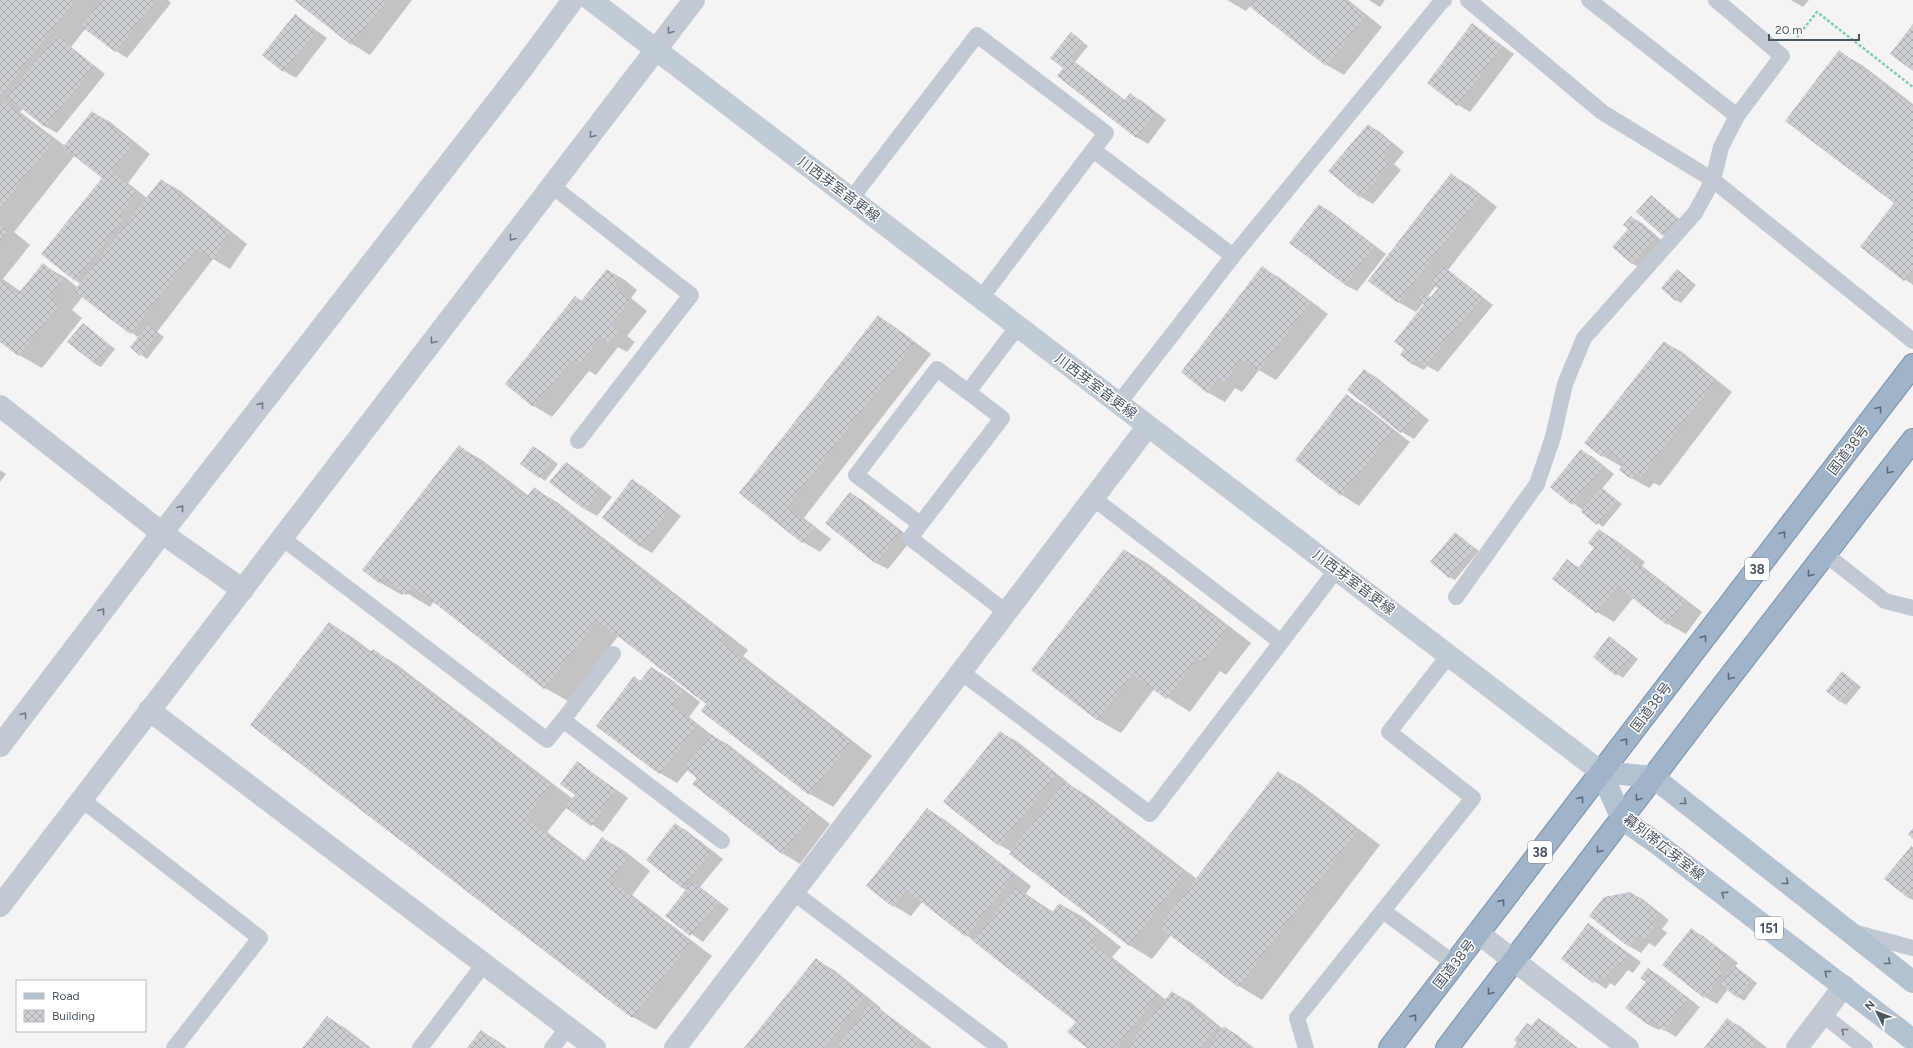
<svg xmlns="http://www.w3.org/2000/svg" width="1913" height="1048" font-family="Figtree,'Noto Sans JP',sans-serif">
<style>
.shadow{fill:#0003;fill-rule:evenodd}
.building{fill:url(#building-cross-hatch)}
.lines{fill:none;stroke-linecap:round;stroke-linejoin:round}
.trunk-casing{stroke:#7690ad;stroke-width:24}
.path{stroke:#7ad0a6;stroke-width:2.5;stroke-dasharray:3 2;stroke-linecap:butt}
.service{stroke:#c1cad2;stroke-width:16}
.minor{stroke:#c1cad2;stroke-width:22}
.tertiary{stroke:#c1cad2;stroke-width:22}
.secondary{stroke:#c1cbd6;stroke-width:22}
.primary{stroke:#b3c2d1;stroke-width:22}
.trunk{stroke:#9fb4c9;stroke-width:22}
.oneway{stroke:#6e7983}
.oneway2{stroke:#5b6976}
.oneway3{stroke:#64717d}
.labels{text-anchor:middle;stroke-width:3;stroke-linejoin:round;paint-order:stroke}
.shield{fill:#fff;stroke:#808990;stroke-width:1}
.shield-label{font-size:13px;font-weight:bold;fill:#4a5661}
.street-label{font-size:14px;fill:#4a5661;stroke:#fff}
</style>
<defs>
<pattern id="building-cross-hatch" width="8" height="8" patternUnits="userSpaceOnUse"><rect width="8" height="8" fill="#cdcfd5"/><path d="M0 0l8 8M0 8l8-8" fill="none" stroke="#a8abb0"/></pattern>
</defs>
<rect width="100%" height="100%" fill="#f5f3f3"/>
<path class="shadow" d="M0 0H168L171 3 127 58 116 51 86 28 71 47 105 74 57 133 46 127 23 109 20 112 65 146 92 112 110 122 150 154 128 183 147 198 161 180 179 190 247 244 230 269 213 259 157 332 164 337 147 359 131 347 139 338 83 296 72 310 82 318 42 368 19 355 0 342ZM75 155 104 178 75 280 81 284 78 288 66 278 43 265 21 292 3 279 30 245 14 232Z
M297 0H412L370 55 352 44 297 1Z
M1227 0H1348L1382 27 1344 75 1327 65 1250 6 1246 11Z
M1369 0H1385L1380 7Z
M1791 0H1809L1803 7Z
M295 15 327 38 296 78 284 71Z
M1472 24 1514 54 1470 112 1458 105Z
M1076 37 1088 46 1075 62 1125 100 1130 94 1142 101 1166 120 1148 144 1136 137 1064 68Z
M1839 52 1862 65 1913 104V285L1861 247 1895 203Z
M1368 125 1380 132 1404 152 1394 164 1401 170 1373 204 1361 197 1330 171Z
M1451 175 1469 185 1497 207 1448 270 1493 305 1438 372 1427 366 1424 370 1412 364 1405 349 1426 304 1424 302 1416 312 1398 302ZM1436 286 1439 288 1431 298 1428 296Z
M1651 196 1683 222 1669 239 1637 212Z
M1319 205 1331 212 1386 254 1357 291 1345 285Z
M1631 217 1643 224 1667 245 1645 270 1633 264 1613 247 1630 228Z
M1263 268 1280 278 1328 314 1276 380 1259 370 1242 392 1235 388 1225 402 1207 392Z
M607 270 625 280 637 290 631 298 647 311 627 336 635 342 627 352 618 347 596 375 589 371 552 417 534 406 506 384 575 297 582 301Z
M1682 274 1696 285 1681 303 1676 300Z
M878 316 895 327 931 354 804 518 831 539 820 552 803 542 741 493Z
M88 328 115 349 101 367 95 364Z
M1664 342 1682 352 1732 392 1660 486 1654 483 1649 488 1631 478 1622 467 1603 456Z
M1364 370 1376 377 1429 420 1414 439 1402 432 1349 389Z
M1346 396 1364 406 1410 442 1359 506 1342 495 1296 459Z
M459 447 482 460 529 496 534 489 557 502 748 650 743 656 872 756 833 807 810 794 707 704 619 635 568 701 545 688 434 601 430 607 405 592 402 595 379 582Z
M539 450 558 464 545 481 521 463Z
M1581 451 1593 457 1614 474 1602 489 1622 504 1603 527 1584 511 1551 487Z
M566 463 578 470 612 497 597 516 585 509Z
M0 470 6 474 0 482Z
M632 480 644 487 681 516 652 553 640 546Z
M850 493 862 500 912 539 888 569 876 563 826 523Z
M1599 530 1617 541 1645 562 1642 566 1702 612 1686 634 1668 624 1634 597 1614 622 1597 612 1567 561 1580 568 1596 548Z
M1455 533 1479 551 1455 580 1449 577Z
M1124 550 1147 563 1251 643 1226 675 1220 671 1190 712 1154 689 1121 733 1098 720 1033 670Z
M329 623 352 637 372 652 373 650 396 664 573 799 576 794 577 762 628 798 603 832 567 807 547 832 585 861 603 838 626 852 650 871 632 895 712 956 656 1030 633 1017 251 725Z
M1610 637 1638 659 1623 678 1594 657Z
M652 668 669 678 700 702 689 717 713 736 729 745 830 824 800 864 782 853 688 770 677 783 660 773 597 726 641 682Z
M1842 672 1861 687 1846 705 1840 701Z
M1000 732 1018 742 1072 786 1088 796 1197 879 1278 772 1301 785 1380 845 1262 1000 1239 986 1171 935 1152 959 1129 945 1012 852 1000 845 945 802Z
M927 809 945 820 1031 886 1026 894 1053 912 1060 904 1083 917 1121 947 1112 957 1166 1000 1172 992 1190 1002 1223 1029 1225 1028 1236 1034 1254 1048H1089L1077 1022 923 901 911 916 894 906Z
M675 824 687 831 723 859 700 887 729 909 703 942 666 916 687 890 682 888Z
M1912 847H1913V900L1907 897Z
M1631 893 1644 900 1669 920 1662 929 1667 933 1655 947 1649 943 1641 953 1629 946Z
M1588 924 1641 962 1633 973 1628 970 1615 986 1610 983 1606 989 1562 959Z
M1691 929 1703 936 1738 963 1735 967 1757 983 1744 1001 1728 989 1717 1004 1705 997 1663 965Z
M816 960 834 970 881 1008 880 1009 932 1048H745Z
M1648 969 1660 976 1700 1007 1676 1037 1661 1028 1659 1030 1647 1024 1627 1008 1647 982Z
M327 1017 345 1028 371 1048H304Z
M1538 1019 1550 1026 1578 1048H1515L1528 1024 1532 1026Z
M1728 1020 1740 1026 1767 1048H1705Z
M481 1031 498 1041 507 1048H468Z"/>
<path class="building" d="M0 0H75L0 96Z
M101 0H156L115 52 81 26Z
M296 0H387L351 45 295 1Z
M1255 0H1345L1365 16 1326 66 1250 7Z
M295 14 316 31 283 72 262 55Z
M1472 23 1502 46 1457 106 1427 83Z
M1913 24V71L1890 54Z
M1071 32 1083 42 1070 58 1124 101 1130 93 1155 113 1136 138 1057 76 1063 68 1050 58Z
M56 36 94 66 45 127 7 97Z
M1839 50 1913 107V269L1904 281 1860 247 1894 203 1785 121Z
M5 102 53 141 0 208V108Z
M92 111 133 143 111 172 137 193 120 214 124 218 75 281 41 254 102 178 63 147Z
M1368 124 1393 145 1383 157 1390 163 1360 198 1328 171Z
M1451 173 1480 196 1398 303 1368 281Z
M161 179 230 233 212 260 196 249 130 334 74 291Z
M1651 195 1678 218 1663 236 1636 212Z
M1319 204 1374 246 1345 285 1289 243Z
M1631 216 1655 237 1632 264 1612 247 1628 229 1623 225Z
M0 225 8 231 0 241Z
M43 263 63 280 50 297 59 305 18 356 0 342V280L18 294Z
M1262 266 1310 303 1258 371 1242 359 1224 382 1218 378 1207 393 1181 372Z
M1443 266 1482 297 1425 366 1416 359 1412 364 1400 355 1404 349 1394 342 1424 304 1418 299 1424 293 1430 298 1438 288 1430 282Z
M607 269 620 279 614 287 630 300 610 325 618 332 608 343 601 337 578 365 572 360 533 407 505 384 575 296 581 301Z
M1677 269 1691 281 1675 301 1661 288Z
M878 315 914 343 787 507 814 528 802 543 739 493Z
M83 323 110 345 95 364 67 342Z
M148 325 158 333 140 356 130 347Z
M1664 341 1715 381 1641 477 1636 473 1631 479 1619 470 1624 463 1608 450 1602 457 1584 443Z
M1364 369 1418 413 1401 433 1347 390Z
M1346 394 1393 431 1341 496 1295 460Z
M459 445 526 498 534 487 726 636 721 642 850 742 809 795 701 711 706 704 597 620 544 689 413 586 406 595 383 577 379 583 362 570Z
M533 446 553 460 539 478 520 464Z
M1581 449 1603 467 1572 505 1550 487Z
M566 462 601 489 585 510 549 482Z
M632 479 670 508 640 547 602 518Z
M1601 487 1617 500 1597 525 1581 512Z
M850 492 901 532 875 563 825 523Z
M1599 529 1628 551 1625 555 1685 601 1667 625 1617 586 1596 613 1552 579 1567 559 1578 568 1594 548 1588 543Z
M1455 532 1474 548 1449 578 1430 562Z
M1124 549 1228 629 1203 662 1197 658 1166 699 1133 674 1097 720 1031 670Z
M329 622 370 653 373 649 551 785 525 818 583 863 602 837 628 857 610 881 690 942 632 1018 250 725Z
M1609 636 1633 655 1616 676 1593 657Z
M651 667 683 691 672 706 697 725 659 774 596 726 634 676 640 681Z
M1842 671 1856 683 1840 702 1826 691Z
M1000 731 1056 775 999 846 943 802Z
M711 734 813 813 782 854 692 784 697 778 684 768Z
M577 761 616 790 591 826 565 807 575 795 560 784Z
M1278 771 1357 831 1238 987 1159 927Z
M1065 781 1185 873 1129 946 1009 854Z
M927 808 1014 875 966 937 906 890 893 907 866 886Z
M675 823 711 852 682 888 646 860Z
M1913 828V839L1908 834Z
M1912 845 1913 890 1907 897 1884 879Z
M692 882 718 902 690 936 665 916Z
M1016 887 1051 914 1059 903 1098 933 1090 943 1157 996 1116 1048H1087L1067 1032 1076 1022 973 941Z
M1631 892 1658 913 1651 921 1656 925 1643 941 1637 936 1629 947 1589 916 1604 897Z
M1588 923 1629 954 1620 967 1616 963 1603 980 1598 977 1593 983 1561 959Z
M1691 928 1726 956 1717 969 1723 974 1704 998 1662 965Z
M816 958 864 997 824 1048H744Z
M1735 966 1752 979 1738 998 1720 985Z
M1648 968 1688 999 1664 1031 1650 1020 1647 1024 1625 1008 1646 982 1640 978Z
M1172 991 1217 1027 1200 1048H1127Z
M871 1003 921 1042 916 1048H836Z
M327 1016 368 1048H302Z
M1538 1018 1577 1048H1513L1517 1043 1514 1040 1527 1023 1531 1026Z
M1727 1018 1757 1042 1752 1048H1704Z
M1224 1026 1253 1048H1211L1209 1046Z
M481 1030 505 1048H467Z"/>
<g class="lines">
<defs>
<path id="trunk" d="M1390 1048 1913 365
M1447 1048 1705 709 1913 440"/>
</defs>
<use href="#trunk" class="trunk-casing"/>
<path class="path" d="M1797 37 1817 12 1913 87"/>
<path class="service" d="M1468 0 1602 112 1713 180 1913 341
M1589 0 1737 116
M552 186 691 295 578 441
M851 199 977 35 1106 133 1093 150
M981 298 1093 150 1233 256
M1119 403 1233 256 1442 1 1444 0
M1093 498 1281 642
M920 524 856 475 937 369 968 392
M282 538 547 740 563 720 722 841
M1825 554 1885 601 1913 608
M1456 597 1537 484 1553 437 1565 384 1584 338 1695 213 1713 180 1721 147 1737 116 1782 56 1716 0
M1006 612 910 538 1002 418 968 392 1018 326
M961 672 1150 814 1337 569
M563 720 613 654
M81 799 260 938 174 1048
M793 892 1000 1048
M1383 911 1455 964
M1853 932 1913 948
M1823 1015 1865 1048
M420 1048 484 964
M552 1048 568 1027
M1306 1048 1297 1018 1473 798 1389 732 1449 655"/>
<path class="minor" d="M0 406 162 533 243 590
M1478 933 1628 1048
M675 1048 1148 426
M1797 1048 1844 986"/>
<path class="tertiary" d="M149 710 595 1048
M0 746 162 533 522 69 573 0
M0 906 694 0"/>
<path class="secondary" d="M591 0 1601 772"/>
<path class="primary" d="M1913 982 1653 777 1601 772 1622 819 1659 845 1913 1040"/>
<use href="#trunk" class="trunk"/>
</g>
<defs><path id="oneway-chevron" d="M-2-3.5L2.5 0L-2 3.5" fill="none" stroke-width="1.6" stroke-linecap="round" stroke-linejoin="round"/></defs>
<g class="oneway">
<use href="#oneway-chevron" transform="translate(670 31) rotate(127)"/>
<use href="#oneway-chevron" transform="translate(592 135) rotate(128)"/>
<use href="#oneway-chevron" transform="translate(512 238) rotate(127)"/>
<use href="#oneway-chevron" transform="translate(433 341) rotate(127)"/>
<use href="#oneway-chevron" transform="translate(261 405) rotate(-52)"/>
<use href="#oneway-chevron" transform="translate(181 508) rotate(-52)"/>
<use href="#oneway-chevron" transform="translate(102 611) rotate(-53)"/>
<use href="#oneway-chevron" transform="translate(24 715) rotate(-53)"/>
<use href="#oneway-chevron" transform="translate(1844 1031) rotate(-142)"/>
</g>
<g class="oneway2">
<use href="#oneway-chevron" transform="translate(1879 409) rotate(-53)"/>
<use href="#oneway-chevron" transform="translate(1889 471) rotate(128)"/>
<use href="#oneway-chevron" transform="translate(1783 534) rotate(-53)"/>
<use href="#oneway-chevron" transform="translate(1810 574) rotate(128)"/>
<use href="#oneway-chevron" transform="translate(1704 638) rotate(-53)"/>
<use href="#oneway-chevron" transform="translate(1730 677) rotate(128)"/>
<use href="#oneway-chevron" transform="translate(1625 741) rotate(-53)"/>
<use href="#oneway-chevron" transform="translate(1638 798) rotate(127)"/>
<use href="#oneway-chevron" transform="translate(1581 799) rotate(-53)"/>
<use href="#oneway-chevron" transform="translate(1599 850) rotate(127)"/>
<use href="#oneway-chevron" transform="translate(1502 902) rotate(-53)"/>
<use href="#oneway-chevron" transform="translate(1490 992) rotate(128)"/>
<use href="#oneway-chevron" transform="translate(1414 1017) rotate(-52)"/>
</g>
<g class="oneway3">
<use href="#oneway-chevron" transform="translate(1684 802) rotate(39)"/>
<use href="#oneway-chevron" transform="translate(1786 882) rotate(38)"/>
<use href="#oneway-chevron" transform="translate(1724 894) rotate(-143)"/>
<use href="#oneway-chevron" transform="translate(1888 962) rotate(38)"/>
<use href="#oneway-chevron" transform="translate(1827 973) rotate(-143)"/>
</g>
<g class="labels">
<g class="shield">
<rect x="1745" y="558" width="24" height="22" rx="3"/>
<rect x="1528" y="841" width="24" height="22" rx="3"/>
<rect x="1755" y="917" width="28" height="22" rx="3"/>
</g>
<g class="shield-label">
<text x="1757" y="574">38</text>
<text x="1540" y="857">38</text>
<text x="1769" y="933">151</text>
</g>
<g class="street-label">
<text transform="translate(839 189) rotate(37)" y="5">川西芽室音更線</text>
<text transform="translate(1096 386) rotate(37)" y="5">川西芽室音更線</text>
<text transform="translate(1848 450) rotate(-53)" y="5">国道38号</text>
<text transform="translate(1354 582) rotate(37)" y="5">川西芽室音更線</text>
<text transform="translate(1651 707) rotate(-53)" y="5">国道38号</text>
<text transform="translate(1664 847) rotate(38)" y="5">幕別帯広芽室線</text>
<text transform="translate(1454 964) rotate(-52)" y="5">国道38号</text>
</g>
</g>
<rect x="16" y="980" width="130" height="52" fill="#ffffff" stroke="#b7bbc0"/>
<rect x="24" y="993" width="20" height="6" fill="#b3c2d1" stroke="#b7bbc0"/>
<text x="52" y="1000" font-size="12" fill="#4a5661">Road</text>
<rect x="24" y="1010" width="20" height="12" fill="url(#building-cross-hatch)" stroke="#b7bbc0"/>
<text x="52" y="1020" font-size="12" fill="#4a5661">Building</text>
<g transform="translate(1877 1012) rotate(313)" stroke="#ffffff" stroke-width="3" paint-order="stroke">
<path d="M0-3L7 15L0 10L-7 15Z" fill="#4a5661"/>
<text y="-6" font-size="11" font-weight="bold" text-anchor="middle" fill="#4a5661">N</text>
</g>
<path d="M1769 34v6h90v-6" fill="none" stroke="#4a5661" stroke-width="2"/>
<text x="1775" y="34" font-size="12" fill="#4a5661" stroke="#ffffff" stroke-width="3" paint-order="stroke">20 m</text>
</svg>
